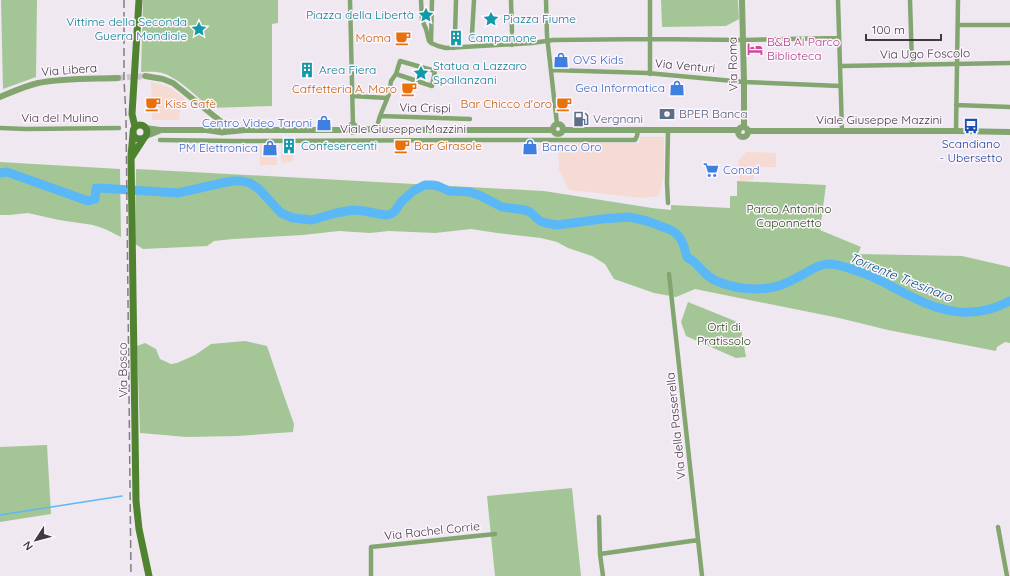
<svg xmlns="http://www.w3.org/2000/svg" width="1010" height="576" font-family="Quicksand,sans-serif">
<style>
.commercial{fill:#f5dbd4}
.green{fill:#a4c696}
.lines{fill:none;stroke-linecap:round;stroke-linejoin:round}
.stream{stroke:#5bb8f7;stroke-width:1.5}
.river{stroke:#5bb8f7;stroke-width:9}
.minor-tunnel{stroke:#ccc5cd;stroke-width:4.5;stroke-dasharray:4.5 2;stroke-linecap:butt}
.tertiary-tunnel{stroke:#ccc5cd;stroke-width:6;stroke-dasharray:6 3;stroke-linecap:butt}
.minor{stroke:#83a671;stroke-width:4.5}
.tertiary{stroke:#83a671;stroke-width:6}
.secondary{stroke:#508330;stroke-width:7}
.rail{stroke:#827d82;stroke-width:1.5;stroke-dasharray:8 4;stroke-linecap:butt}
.labels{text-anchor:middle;stroke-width:3;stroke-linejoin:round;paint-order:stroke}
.culture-label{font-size:12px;fill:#0d838f;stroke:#fef6fe;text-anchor:start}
.food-label{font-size:12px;fill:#c56008;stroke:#fef6fe;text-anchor:end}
.hotel-label{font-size:12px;fill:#b23c85;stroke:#fef6fe;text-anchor:start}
.street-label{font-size:12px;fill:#3e3b3e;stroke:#fef6fe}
.shop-label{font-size:12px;fill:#366cbe;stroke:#fef6fe;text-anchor:start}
.service-label{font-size:12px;fill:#4e5e75;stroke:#fef6fe;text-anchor:start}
.transit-label{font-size:12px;fill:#164399;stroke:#fef6fe}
.park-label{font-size:12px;fill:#264b13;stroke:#fef6fe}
.water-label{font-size:13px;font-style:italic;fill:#07527a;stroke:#fef6fe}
</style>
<rect width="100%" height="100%" fill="#f0e8f1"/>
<path class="commercial" d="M151 82 160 84 171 88 185 99 184 109H180L179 120H152Z
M640 137H664V175L659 196 642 198 569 190 559 170 558 143H639Z
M277 143V165H260V144Z
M281 143H294L293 160 291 162 281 163Z
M746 152 776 153V167H753L754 180 740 181 738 161Z"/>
<path class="green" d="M1 0H37L36 77 3 89Z
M143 0H278V23L272 24V106L210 108C199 98 179 79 165 74 157 71 149 72 141 72Z
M661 0H738L739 19 726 26 662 27Z
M0 162 120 169 121 237 105 229 93 225 59 220 28 213 9 215H0Z
M136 169 544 191 652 208 671 210V205L730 208V196H737V181L826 185 820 230 861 247 858 254 962 256 1010 267V343L1005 342 997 347 996 351 888 330 839 318 695 289 676 297 654 293 614 279 605 264 592 256 568 248 557 242 541 238 497 233 471 229 435 233 389 231 370 233 339 231 303 235 233 239 214 241 207 246 143 249 135 244Z
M688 302 740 323 746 357 736 358 686 336 681 322Z
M245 341 267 346 283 393 294 424 293 432 238 436 187 437 140 433 137 346 145 343 156 349 160 359 171 364 177 363 195 355 211 344Z
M47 445 51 514 0 522V447Z
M572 488 581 576H495L487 496Z"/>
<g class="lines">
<path class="stream" d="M0 515 122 496"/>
<path class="river" d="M0 173 7 172 88 201 95 199 96 188H98L178 193 222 183 233 181H242L250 183 259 189 281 213 293 218 312 220 336 213 353 210 364 211 379 214 387 215 391 214 395 211 401 202 413 191 425 185H432L438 186 449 191 470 192 481 196 502 207 525 210 530 212 540 221 546 223 557 225 602 219 629 217 647 221 671 230C676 233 681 238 683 244 685 248 685 254 688 258 690 260 691 259 693 261 702 269 707 278 719 282 734 288 753 290 769 288 780 287 791 281 800 276 809 271 820 263 831 264 840 265 849 268 857 271 877 277 893 288 912 297 945 314 976 319 1010 301"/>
<path class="minor-tunnel" d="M472 34V40"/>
<path class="tertiary-tunnel" d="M118 78 145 76"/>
<path class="minor" d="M350 0 353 125
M421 0 422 20 426 29 429 41 431 43
M511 0 512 32
M546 0 547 36 557 124
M838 0 842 131
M910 0 912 65
M958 25H1010
M455 34 456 0
M472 34 474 0
M512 36V45
M454 40V48
M431 43 438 46 446 48 532 43 553 40 650 39 743 40 839 38
M431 43 432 0
M841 66 1010 63
M551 70 647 73 744 82 840 86
M650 74V0
M352 96 387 98
M956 105 1010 107
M380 116 470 119
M0 128 26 129 119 128
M376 130 380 116 389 94 391 81 396 74 400 61 435 71 432 86 396 74
M956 131 958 0
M160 140 235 141 469 140H635L637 136 638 130
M668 203 667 183 668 130
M669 274 702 576
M599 517 600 554 603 576
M998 527 1007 576
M600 554 698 540
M371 576V547L495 534"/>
<path class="tertiary" d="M742 0 744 82V127
M145 76 163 79 173 83 224 124
M0 97C12 92 25 86 38 83 64 78 91 79 118 78
M217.5 128a4.5 4.5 0 1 1 9 0a4.5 4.5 0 1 1-9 0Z
M553 129a5 5 0 1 1 10 0a5 5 0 1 1-10 0Z
M738 132a5 5 0 1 1 10 0a5 5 0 1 1-10 0Z
M145 128 160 130H206L220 132
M357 129 356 127 354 125H351L350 128 351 131 353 132 355 131 357 129 432 130H553
M563 130H739
M748 131H956L1010 132
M225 132 245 130H342L350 129
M146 136 159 131"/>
<path class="secondary" d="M133 132a7 7 0 1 1 14 0a7 7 0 1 1-14 0Z
M135 127 132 114 139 0
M133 134 131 155 136 501 139 529 149 576
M132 157 133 155 144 138"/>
<path class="rail" d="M124 0V80L126 116 131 576"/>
</g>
<defs>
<symbol id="sight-bare" viewBox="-9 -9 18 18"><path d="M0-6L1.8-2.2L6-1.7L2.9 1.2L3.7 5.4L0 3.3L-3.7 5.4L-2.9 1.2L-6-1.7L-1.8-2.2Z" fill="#0f9aa8" stroke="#fef6fe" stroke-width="2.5" paint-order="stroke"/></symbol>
<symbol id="cafe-bare" viewBox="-9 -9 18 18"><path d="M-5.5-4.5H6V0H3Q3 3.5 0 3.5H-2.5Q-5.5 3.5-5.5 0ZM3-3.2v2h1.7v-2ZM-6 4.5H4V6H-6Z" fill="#e8710a" stroke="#fef6fe" stroke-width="2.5" paint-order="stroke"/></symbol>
<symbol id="building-bare" viewBox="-9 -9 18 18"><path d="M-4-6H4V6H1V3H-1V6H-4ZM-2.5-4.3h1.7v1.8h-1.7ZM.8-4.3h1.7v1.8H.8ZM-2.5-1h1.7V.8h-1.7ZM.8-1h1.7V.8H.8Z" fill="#0f9aa8" stroke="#fef6fe" stroke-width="2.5" paint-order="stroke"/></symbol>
<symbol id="hotel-bare" viewBox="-9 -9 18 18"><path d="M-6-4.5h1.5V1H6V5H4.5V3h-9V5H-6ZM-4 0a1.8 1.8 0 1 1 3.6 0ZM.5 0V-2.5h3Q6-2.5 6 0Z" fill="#d1479c" stroke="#fef6fe" stroke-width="2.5" paint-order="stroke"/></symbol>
<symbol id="shop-bare" viewBox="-9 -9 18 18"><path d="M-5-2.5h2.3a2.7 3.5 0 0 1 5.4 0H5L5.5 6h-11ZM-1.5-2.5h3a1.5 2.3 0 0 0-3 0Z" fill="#3f7fe0" stroke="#fef6fe" stroke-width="2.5" paint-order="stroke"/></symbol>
<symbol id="bank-bare" viewBox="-9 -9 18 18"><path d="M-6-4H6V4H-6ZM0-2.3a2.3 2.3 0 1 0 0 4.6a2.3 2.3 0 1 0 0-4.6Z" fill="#5c6f8a" stroke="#fef6fe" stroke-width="2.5" paint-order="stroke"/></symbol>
<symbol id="fuel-bare" viewBox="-9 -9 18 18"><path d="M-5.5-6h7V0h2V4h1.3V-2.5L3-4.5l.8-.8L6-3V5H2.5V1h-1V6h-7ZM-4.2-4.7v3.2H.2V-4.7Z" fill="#5c6f8a" stroke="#fef6fe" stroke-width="2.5" paint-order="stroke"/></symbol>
<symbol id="bus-bare" viewBox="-9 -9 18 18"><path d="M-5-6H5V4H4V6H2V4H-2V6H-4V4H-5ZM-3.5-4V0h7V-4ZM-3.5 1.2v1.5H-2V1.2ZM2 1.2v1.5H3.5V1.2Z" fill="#1a4fb4" stroke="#fef6fe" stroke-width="2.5" paint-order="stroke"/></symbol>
<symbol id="supermarket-bare" viewBox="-9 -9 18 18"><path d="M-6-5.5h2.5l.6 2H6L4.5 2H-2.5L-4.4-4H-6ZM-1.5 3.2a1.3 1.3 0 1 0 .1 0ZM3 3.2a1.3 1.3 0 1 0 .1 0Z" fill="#3f7fe0" stroke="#fef6fe" stroke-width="2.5" paint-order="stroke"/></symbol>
</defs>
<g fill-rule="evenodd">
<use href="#sight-bare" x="415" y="4" width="22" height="22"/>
<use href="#sight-bare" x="480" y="8" width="22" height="22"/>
<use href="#sight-bare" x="188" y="18" width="22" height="22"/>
<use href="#cafe-bare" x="392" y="27" width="22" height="22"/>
<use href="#building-bare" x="445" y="27" width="22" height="22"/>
<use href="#hotel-bare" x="744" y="38" width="22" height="22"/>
<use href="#shop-bare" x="550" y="49" width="22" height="22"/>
<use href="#building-bare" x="296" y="59" width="22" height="22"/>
<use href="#sight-bare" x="410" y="62" width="22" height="22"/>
<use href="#shop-bare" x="666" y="77" width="22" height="22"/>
<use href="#cafe-bare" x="398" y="78" width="22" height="22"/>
<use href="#cafe-bare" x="142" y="93" width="22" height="22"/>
<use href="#cafe-bare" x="553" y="93" width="22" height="22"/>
<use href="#bank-bare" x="656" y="103" width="22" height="22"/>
<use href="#fuel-bare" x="570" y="108" width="22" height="22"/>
<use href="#shop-bare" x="313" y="112" width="22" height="22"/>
<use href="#bus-bare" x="960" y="115" width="22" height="22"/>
<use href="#building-bare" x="278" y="135" width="22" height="22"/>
<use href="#cafe-bare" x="391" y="135" width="22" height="22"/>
<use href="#shop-bare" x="519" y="136" width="22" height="22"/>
<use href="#shop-bare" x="259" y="137" width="22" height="22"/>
<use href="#supermarket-bare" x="700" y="159" width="22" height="22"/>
</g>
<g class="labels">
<g class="culture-label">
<text x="414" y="19" text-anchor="end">Piazza della Libertà</text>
<text x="503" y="23">Piazza Fiume</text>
<text x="187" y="26" text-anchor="end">Vittime della Seconda<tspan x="187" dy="14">Guerra Mondiale</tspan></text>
<text x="468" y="42">Campanone</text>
<text x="433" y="70">Statua a Lazzaro<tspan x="433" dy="14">Spallanzani</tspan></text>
<text x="319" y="74">Area Fiera</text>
<text x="301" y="150">Confesercenti</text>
</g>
<g class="food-label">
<text x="391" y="42">Moma</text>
<text x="397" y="93">Caffetteria A. Moro</text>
<text x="165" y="108" text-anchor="start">Kiss Cafè</text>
<text x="552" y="108">Bar Chicco d'oro</text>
<text x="414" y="150" text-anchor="start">Bar Girasole</text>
</g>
<g class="hotel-label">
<text x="767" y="46">B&amp;B Al Parco<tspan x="767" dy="14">Biblioteca</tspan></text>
</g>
<g class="street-label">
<text transform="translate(925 54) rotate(-1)" y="4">Via Ugo Foscolo</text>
<text transform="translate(733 64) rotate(-91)" y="4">Via Roma</text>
<text transform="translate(685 66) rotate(5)" y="4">Via Venturi</text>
<text transform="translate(69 70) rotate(-4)" y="4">Via Libera</text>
<text transform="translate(425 108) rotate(1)" y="4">Via Crispi</text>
<text x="60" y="122">Via del Mulino</text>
<text x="879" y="124">Viale Giuseppe Mazzini</text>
<text x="403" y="133">Viale Giuseppe Mazzini</text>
<text transform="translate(123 370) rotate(-91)" y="4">Via Bosco</text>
<text transform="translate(676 426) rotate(-96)" y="4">Via della Passerella</text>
<text transform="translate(432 531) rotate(-6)" y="4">Via Rachel Corrie</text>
</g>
<g class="shop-label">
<text x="573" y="64">OVS Kids</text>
<text x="665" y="92" text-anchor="end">Gea Informatica</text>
<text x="312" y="127" text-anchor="end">Centro Video Taroni</text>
<text x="542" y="151">Banco Oro</text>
<text x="258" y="152" text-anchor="end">PM Elettronica</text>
<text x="723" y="174">Conad</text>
</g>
<g class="service-label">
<text x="679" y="118">BPER Banca</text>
<text x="593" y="123">Vergnani</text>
</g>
<g class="transit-label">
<text x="971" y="148">Scandiano<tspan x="971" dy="14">- Ubersetto</tspan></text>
</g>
<g class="park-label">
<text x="789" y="213">Parco Antonino<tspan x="789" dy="14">Caponnetto</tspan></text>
<text x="724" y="331">Orti di<tspan x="724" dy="14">Pratissolo</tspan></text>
</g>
<g class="water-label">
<text transform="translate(901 277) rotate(22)" y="5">Torrente Tresinaro</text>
</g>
</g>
<g transform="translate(36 540) rotate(234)" stroke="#fef6fe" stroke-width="3" paint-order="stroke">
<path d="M0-3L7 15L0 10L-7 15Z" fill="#3e3b3e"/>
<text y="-6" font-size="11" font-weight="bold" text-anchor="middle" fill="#3e3b3e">N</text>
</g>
<path d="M866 34v6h75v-6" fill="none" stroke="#3e3b3e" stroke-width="2"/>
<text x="872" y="34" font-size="12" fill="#3e3b3e" stroke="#fef6fe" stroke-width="3" paint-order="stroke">100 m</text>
</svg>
